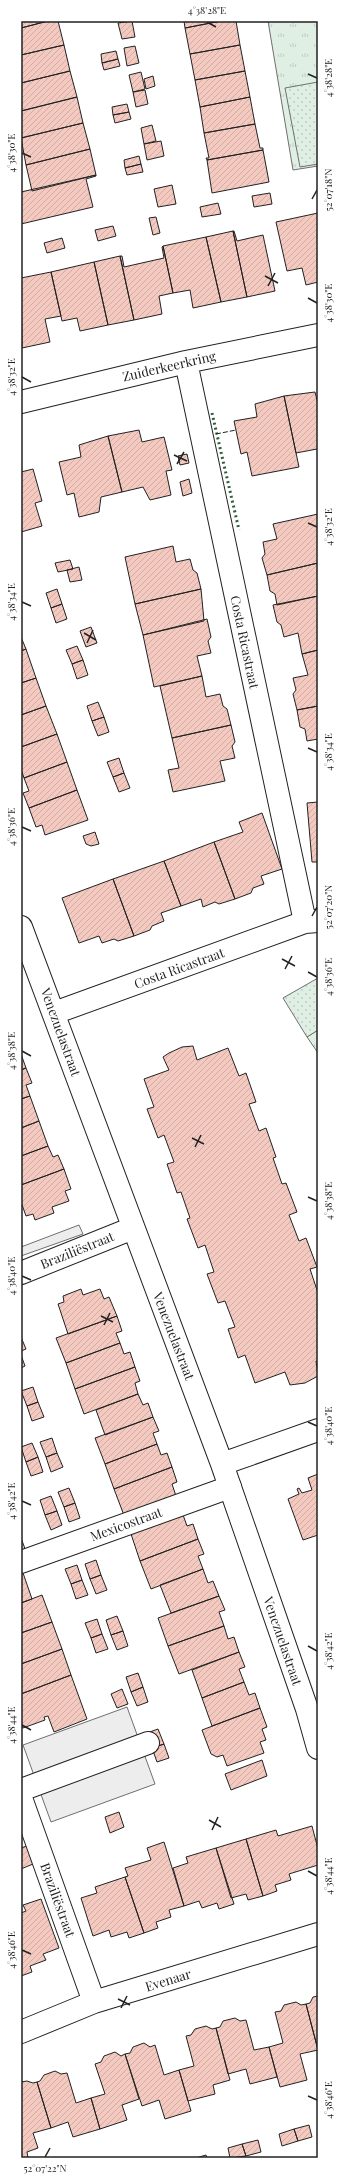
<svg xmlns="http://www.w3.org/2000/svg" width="339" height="2179" font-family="'Playfair Display',serif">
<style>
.grass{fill:url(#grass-tufts);stroke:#6f6f6f}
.park{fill:url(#park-dots);stroke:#6f6f6f}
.parking{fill:#ededed;stroke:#6f6f6f}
.building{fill:url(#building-hatch);stroke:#222}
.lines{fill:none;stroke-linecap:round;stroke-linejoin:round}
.pedestrian-casing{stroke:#222;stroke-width:24}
.minor-casing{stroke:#222;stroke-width:24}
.pedestrian{stroke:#fff;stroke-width:22}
.minor{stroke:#fff;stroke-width:22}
.hedge{stroke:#2f5e38;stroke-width:3;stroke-dasharray:2 3;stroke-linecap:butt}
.fence{stroke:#222;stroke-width:1;stroke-dasharray:5 2;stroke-linecap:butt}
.ticks{fill:none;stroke:#222;stroke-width:1.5}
.labels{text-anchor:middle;stroke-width:3;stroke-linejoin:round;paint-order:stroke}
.street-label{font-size:13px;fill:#222;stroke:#fff}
.neatline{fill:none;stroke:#222;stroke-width:1.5}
.ticks-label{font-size:10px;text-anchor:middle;fill:#222}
</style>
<defs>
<pattern id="grass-tufts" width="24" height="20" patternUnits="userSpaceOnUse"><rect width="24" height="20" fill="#e0efe3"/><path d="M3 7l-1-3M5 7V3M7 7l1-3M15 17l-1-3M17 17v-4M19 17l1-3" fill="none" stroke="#c0cdc2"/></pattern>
<pattern id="park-dots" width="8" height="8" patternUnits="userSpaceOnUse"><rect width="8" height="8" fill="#e0efe3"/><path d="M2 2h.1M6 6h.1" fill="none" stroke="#c0cdc2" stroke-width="1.8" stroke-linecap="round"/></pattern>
<pattern id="building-hatch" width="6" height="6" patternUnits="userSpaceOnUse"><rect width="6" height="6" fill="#f3c9c0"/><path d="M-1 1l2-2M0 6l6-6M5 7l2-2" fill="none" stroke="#d0aca5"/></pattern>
</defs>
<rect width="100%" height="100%" fill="#fff"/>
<path class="grass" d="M268 21H318V166L293 170Z
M318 1030V1053L307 1037Z"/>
<path class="park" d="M318 82V164L300 167 285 88Z
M318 978V1030L307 1037 283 998Z"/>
<path class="parking" d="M79 1225 83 1234 21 1256V1247Z
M127 1707 155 1784 51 1822 23 1745Z"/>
<path class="building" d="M21 21H48L21 28Z
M48 21H58L64 45 21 55V28Z
M132 21 135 37 122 39 118 23Z
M184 21H221L185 28Z
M221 21H236L240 45 190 54 185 28Z
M64 45 70 71 21 83V55Z
M240 45 245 71 195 80 190 54Z
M135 46 139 63 127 66 124 48Z
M116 51 118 59 102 63 101 54Z
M118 59 120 66 104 70 102 63Z
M70 71 77 97 21 111V83Z
M245 71 250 97 200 107 195 80Z
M141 72 145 89 133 92 129 75Z
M153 76 155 86 146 89 144 79Z
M145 90 148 104 136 107 133 92Z
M77 97 83 123 21 138V111Z
M250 97 255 124 204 133 200 107Z
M127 104 129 112 113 115 112 107Z
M129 112 131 119 115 123 113 115Z
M83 123 90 149 26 165 21 138Z
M255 124 260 148H263V150L207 160 206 158H209L204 133Z
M152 125 156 141 144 144 141 128Z
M161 141 164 156 147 160 144 144Z
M90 149 96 175 32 191 26 165Z
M263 150 269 182 212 193 207 160Z
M139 156 141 164 125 168 124 160Z
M141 164 143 172 127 175 125 168Z
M96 175V176L86 179 93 207 21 224V192Z
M172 185 176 204 158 207 154 189Z
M270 193 272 204 254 207 252 196Z
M218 203 221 214 202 217 200 207Z
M318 213V282L306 285 302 268 287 271 276 222Z
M156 217 160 233 153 235 149 218Z
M113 226 116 236 98 241 95 230Z
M233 231 247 297 221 302 206 237Z
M233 231H234L237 241 263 235 275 291 247 297Z
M206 237 221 302 193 308 190 290 173 293 163 246Z
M62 238 65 248 47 253 44 243Z
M163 246 173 293 159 296 162 314 134 320 120 256H122L124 267 164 258 162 247Z
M120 256 134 320 108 325 94 262Z
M94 262 108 325 80 331 77 318 62 321 51 272Z
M51 272 61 316 45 319 50 342 22 348 21 278Z
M315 392 318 404V450L317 449 296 453 284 396Z
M284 396 299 467 252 476 247 452 241 454 234 421 257 417 255 404Z
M139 430 142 442 164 437 172 470 166 471 171 495 150 500 143 487 122 492 108 436Z
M108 436 122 492 101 497 99 512 79 517 74 493 67 495 59 462 81 457 79 445Z
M187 454 189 463 180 465 178 456Z
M33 469 42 501 35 503 42 526 21 532V472Z
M189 479 192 493 183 496 180 482Z
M318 514V563L267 575 262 558 265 554 263 542 277 539 273 524Z
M173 546 176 562 190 559 193 570 197 573 201 589 135 604 125 557Z
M70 560 73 569 58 572 55 563Z
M318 563V596L277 605 275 594 270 591 267 575Z
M79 567 82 580 70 582 67 570Z
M57 589 62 604 51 608 46 593Z
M201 589 204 621 143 635 135 604Z
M318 596V650L302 654 298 633 284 637 281 625 277 622 273 605Z
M62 604 67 619 56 623 51 608Z
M207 619 211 637 208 641 211 653 197 656 202 676 154 687 143 635Z
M91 627 97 643 86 647 80 631Z
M21 637 26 649 21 651Z
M77 646 83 660 72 664 66 650Z
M26 649 36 678 21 683V651Z
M318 650V706L297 710 293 694 296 690 293 678 308 675 302 654Z
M83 660 88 675 77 679 72 664Z
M202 676 206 697 220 694 223 706 227 709 231 725 172 738 160 686Z
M36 678 46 706 21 715V683Z
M98 702 104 717 92 721 87 706Z
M46 706 57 734 21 747V715Z
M318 706V739L307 741 305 729 300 727 297 710Z
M104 717 109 732 98 736 92 721Z
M231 725 235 742 232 746 235 758 220 761 225 781 173 792 168 770 179 768 172 738Z
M57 734 67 762 24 778 21 769V747Z
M119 758 124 773 113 777 107 762Z
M67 762 77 790 29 808 23 793 29 791 24 778Z
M124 773 130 788 119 792 113 777Z
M77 790 88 820 45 835 42 825 36 827 29 808Z
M318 802V862H312L307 803Z
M262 813 282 869 261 876 264 884 253 888 251 893 235 899 214 842 243 832 239 822Z
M95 832 99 844 91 846 86 844 83 836Z
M214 842 235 899 219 904 215 902 203 907 201 899 181 906 164 861Z
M164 861 181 906 161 913 164 921 152 926 150 930 134 936 113 879Z
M113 879 134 936 118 941 114 939 102 943 99 936 79 943 62 898Z
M193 1046 197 1060 228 1048 239 1076 246 1073 256 1102 249 1104 259 1131 266 1128 276 1157 273 1158 282 1184 286 1183 297 1212 289 1215 299 1241 306 1238 317 1267 310 1269 318 1293V1361H316L318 1376 305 1383 290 1385 285 1372 255 1383 245 1355 238 1358 228 1329 235 1327 225 1301 218 1303 207 1274 214 1272 205 1245 198 1248 187 1219 190 1218 181 1192 177 1193 167 1164 174 1162 164 1135 158 1138 147 1109 154 1107 144 1079 169 1070 163 1057 169 1053 182 1047Z
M21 1054 26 1068 21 1070Z
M26 1068 32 1083 26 1085 30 1096 21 1099V1070Z
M30 1096 39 1121 21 1128V1099Z
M39 1121 48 1146 21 1156V1128Z
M48 1146 53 1157 58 1155 64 1169 21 1185V1156Z
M64 1169 71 1189 65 1191 69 1201 52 1207 54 1213 35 1220 33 1214 26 1216 21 1202V1185Z
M81 1289 83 1295 100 1289 104 1299 109 1297 117 1316 68 1334 58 1304 64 1302 63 1296Z
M117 1316 122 1331 116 1333 120 1343 66 1363 56 1338Z
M21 1337 26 1349 21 1351Z
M120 1343 124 1354 130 1352 135 1367 75 1389 66 1363Z
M21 1355 25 1366 21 1368Z
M135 1367 140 1381 135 1383 138 1394 84 1414 75 1389Z
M33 1387 38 1402 27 1406 21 1391Z
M138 1394 143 1405 148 1403 153 1417 105 1435 96 1410Z
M38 1402 44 1417 32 1421 27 1406Z
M153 1417 159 1431 153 1433 157 1444 105 1464 95 1438Z
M52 1438 57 1453 46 1457 40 1442Z
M32 1443 38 1457 26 1462 21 1447Z
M157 1444 161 1455 167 1453 172 1467 114 1489 105 1464Z
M57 1453 63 1467 51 1472 46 1457Z
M38 1457 43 1472 31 1476 26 1462Z
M172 1467 177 1482 172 1484 177 1499 125 1518 114 1489Z
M318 1474V1535L303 1540 288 1499 299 1494 297 1489 299 1488 302 1493 312 1490 308 1478Z
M69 1488 75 1503 64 1507 58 1492Z
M51 1496 57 1511 45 1515 40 1500Z
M75 1503 80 1518 69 1522 64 1507Z
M57 1511 62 1525 51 1530 45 1515Z
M182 1512 187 1526 193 1524 198 1539 140 1561 130 1531Z
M21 1538 27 1554 21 1556Z
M198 1539 204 1554 198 1556 203 1569 151 1589 140 1561Z
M96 1560 101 1575 90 1579 85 1564Z
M77 1565 82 1580 71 1584 65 1569Z
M203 1569 208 1583 213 1581 219 1596 171 1613 160 1585Z
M22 1570 32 1599 21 1603V1571Z
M101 1575 107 1590 96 1594 90 1579Z
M82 1580 88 1595 76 1599 71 1584Z
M42 1595 52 1622 21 1633V1603Z
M219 1596 225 1610 219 1612 224 1626 168 1646 158 1618Z
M117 1616 123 1631 111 1635 106 1620Z
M97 1619 102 1634 91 1638 85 1623Z
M52 1622 62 1649 21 1664V1633Z
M224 1626 228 1639 234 1637 239 1652 179 1674 168 1646Z
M123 1631 128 1646 117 1650 111 1635Z
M102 1634 108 1649 96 1653 91 1638Z
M62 1649 71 1675 21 1694V1664Z
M239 1652 245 1667 239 1669 244 1682 202 1698 192 1670Z
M138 1673 143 1687 131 1692 126 1677Z
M71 1675 87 1719 54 1732 48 1716 44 1717 45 1720 23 1728 21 1723V1694Z
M244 1682 249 1695 255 1693 260 1708 212 1726 202 1698Z
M143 1687 148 1702 137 1706 131 1692Z
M122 1689 128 1704 117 1708 111 1694Z
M260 1708 267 1727 262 1729 266 1740 260 1742 264 1753 227 1766 223 1755 217 1757 211 1754 202 1730Z
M158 1729 164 1744 152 1748 147 1733Z
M164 1744 169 1758 157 1762 152 1748Z
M262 1760 267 1776 231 1790 225 1774Z
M119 1812 124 1827 110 1833 105 1817Z
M312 1826 318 1849V1865L289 1874 291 1880 275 1885 277 1891 263 1896 246 1839 276 1830 278 1836Z
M246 1839 263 1896 248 1900 246 1894 231 1898 216 1848Z
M164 1842 184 1906 169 1910 171 1917 156 1922 158 1928 144 1933 125 1877 128 1876 125 1868 151 1860 147 1848Z
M27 1846 33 1864 21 1869V1848Z
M216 1848 234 1904 219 1909 217 1903 202 1908 199 1901 184 1906 173 1868 188 1863 186 1857Z
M125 1877 144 1933 129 1938 127 1932 111 1937 109 1930 93 1936 81 1898 97 1893 95 1887Z
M41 1899 59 1948 43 1954 46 1960 30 1966 32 1972 21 1976V1913L26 1911 23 1905Z
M318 1996V2050L306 2004 310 2003 313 1997Z
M296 2002 301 2005 306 2004 318 2050 300 2054 307 2080 280 2087 269 2047 283 2043 275 2012 281 2011 284 2005Z
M235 2018 240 2021 246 2020 254 2050 269 2047 277 2077 250 2084 246 2069 228 2074 216 2028 220 2027 223 2021Z
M206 2026 212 2029 216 2028 230 2080 213 2085 215 2094 188 2101 179 2070 194 2066 186 2036 191 2035 195 2029Z
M144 2043 150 2047 155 2045 164 2075 179 2070 191 2111 165 2119 159 2100 142 2106 125 2054 130 2053 133 2047Z
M115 2052 121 2056 125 2054 139 2099 122 2105 127 2120 100 2129 91 2098 105 2094 95 2064 101 2062 104 2056Z
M55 2071 61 2074 67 2073 76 2103 91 2098 100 2129 73 2137 68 2122 51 2128 37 2082 40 2081 44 2075Z
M27 2081 33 2083 37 2082 51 2128 33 2133 38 2148 27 2152 28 2158H21V2082Z
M309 2125 312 2137 298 2141 294 2129Z
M294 2129 298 2141 282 2146 279 2134Z
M258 2140 261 2152 246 2156 242 2144Z
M242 2144 246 2156 230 2158 228 2148Z
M206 2155 207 2158H196Z"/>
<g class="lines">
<defs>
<path id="pedestrian" d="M21 1562 230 1487"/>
<path id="minor" d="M186 362 305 922
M21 402 186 362 318 335
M21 927 222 1464 307 1709 318 1748
M54 1013 305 922 318 921
M21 1273 133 1228
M222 1464 318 1430
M21 1790 148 1743
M21 1798 94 2002
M21 2032 94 2002 318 1934"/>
</defs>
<use href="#pedestrian" class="pedestrian-casing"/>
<use href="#minor" class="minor-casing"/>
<use href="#pedestrian" class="pedestrian"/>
<use href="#minor" class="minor"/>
<path class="hedge" d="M212 413 239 530"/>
<path class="fence" d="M216 434 236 430"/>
</g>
<path class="ticks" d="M207 22 216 27M308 74 317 78M22 153 31 157M312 199 317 190M265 276 278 283M268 286 275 273M308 298 317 303M22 377 31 382M174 455 187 461M177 464 184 452M308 523 317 527M22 602 31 606M84 633 96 640M87 643 93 630M308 748 317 752M22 827 31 831M312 916 317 907M282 959 295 966M285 969 292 956M308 972 317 977M22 1051 31 1056M192 1138 204 1144M195 1147 201 1135M308 1197 317 1201M22 1276 31 1280M101 1316 113 1322M104 1325 110 1313M308 1422 317 1426M22 1501 31 1505M308 1646 317 1651M22 1725 31 1730M209 1820 221 1827M212 1830 218 1817M308 1871 317 1876M22 1950 31 1954M118 1999 130 2005M121 2008 127 1996M308 2096 317 2100M45 2157 50 2148"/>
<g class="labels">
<g class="street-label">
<text transform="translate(169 366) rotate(-13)" y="5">Zuiderkeerkring</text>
<text transform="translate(245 642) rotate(78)" y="5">Costa Ricastraat</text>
<text transform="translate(179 968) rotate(-20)" y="5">Costa Ricastraat</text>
<text transform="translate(61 1032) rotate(70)" y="5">Venezuelastraat</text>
<text transform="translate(77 1250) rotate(-22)" y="5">Braziliëstraat</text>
<text transform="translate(174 1336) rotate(69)" y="5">Venezuelastraat</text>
<text transform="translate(126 1524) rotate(-20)" y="5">Mexicostraat</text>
<text transform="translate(283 1641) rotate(71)" y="5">Venezuelastraat</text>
<text transform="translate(58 1900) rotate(70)" y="5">Braziliëstraat</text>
<text transform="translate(168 1980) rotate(-17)" y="5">Evenaar</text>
</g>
</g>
<rect width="339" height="2179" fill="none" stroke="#ffffff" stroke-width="44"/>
<rect x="22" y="22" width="295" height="2135" class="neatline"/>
<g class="ticks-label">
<text x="207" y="14">4°38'28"E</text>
<text transform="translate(328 78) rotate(-90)" y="4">4°38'28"E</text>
<text transform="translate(11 153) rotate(-90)" y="4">4°38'30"E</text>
<text transform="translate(328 190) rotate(-90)" y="4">52°07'18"N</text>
<text transform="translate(328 303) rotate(-90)" y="4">4°38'30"E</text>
<text transform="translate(11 377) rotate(-90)" y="4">4°38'32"E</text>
<text transform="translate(328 527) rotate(-90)" y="4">4°38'32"E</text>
<text transform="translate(11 602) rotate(-90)" y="4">4°38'34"E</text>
<text transform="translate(328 752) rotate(-90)" y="4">4°38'34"E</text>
<text transform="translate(11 827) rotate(-90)" y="4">4°38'36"E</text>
<text transform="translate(328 907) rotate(-90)" y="4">52°07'20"N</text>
<text transform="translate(328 977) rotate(-90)" y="4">4°38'36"E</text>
<text transform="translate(11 1051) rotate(-90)" y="4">4°38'38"E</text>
<text transform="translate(328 1201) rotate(-90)" y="4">4°38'38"E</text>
<text transform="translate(11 1276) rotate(-90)" y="4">4°38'40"E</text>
<text transform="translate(328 1426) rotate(-90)" y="4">4°38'40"E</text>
<text transform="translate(11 1501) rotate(-90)" y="4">4°38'42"E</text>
<text transform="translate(328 1651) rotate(-90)" y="4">4°38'42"E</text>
<text transform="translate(11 1725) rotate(-90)" y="4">4°38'44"E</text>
<text transform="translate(328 1876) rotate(-90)" y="4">4°38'44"E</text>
<text transform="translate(11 1950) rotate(-90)" y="4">4°38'46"E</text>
<text transform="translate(328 2100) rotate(-90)" y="4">4°38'46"E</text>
<text x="45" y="2172">52°07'22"N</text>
</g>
</svg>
